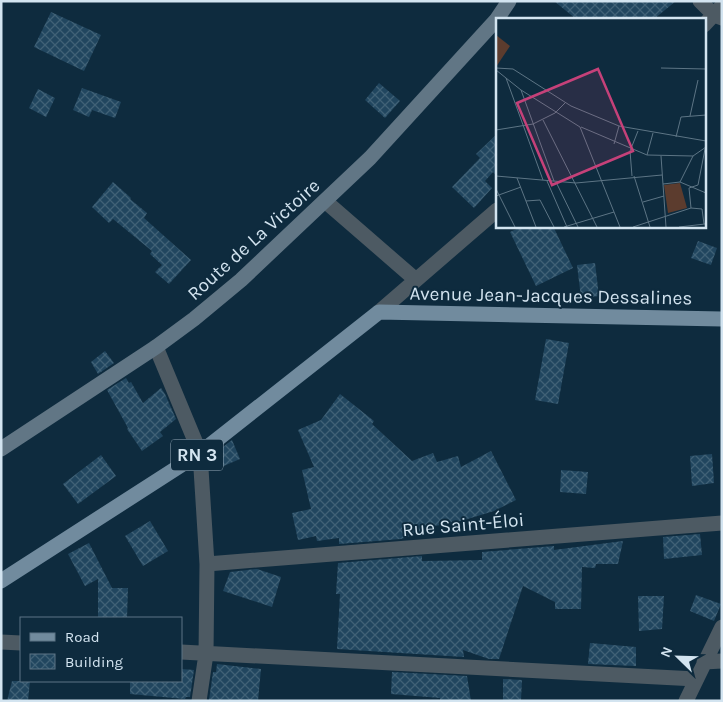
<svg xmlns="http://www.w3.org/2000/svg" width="723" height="702" font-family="Karla,sans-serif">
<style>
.building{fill:url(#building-cross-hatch)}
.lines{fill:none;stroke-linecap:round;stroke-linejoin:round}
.street{stroke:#4d5a63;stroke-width:15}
.secondary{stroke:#617685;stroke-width:15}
.primary{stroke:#718b9e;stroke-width:15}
.labels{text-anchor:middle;stroke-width:4;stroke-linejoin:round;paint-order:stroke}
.shield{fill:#0e2b3e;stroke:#98acbb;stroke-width:1}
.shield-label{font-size:18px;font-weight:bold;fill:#d3e4f0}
.street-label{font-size:19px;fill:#d3e4f0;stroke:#0e2b3e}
.inset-road{fill:none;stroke:#5d7585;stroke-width:1}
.view{fill:#c54179;fill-opacity:0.15;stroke:#c54179;stroke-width:2.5}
.inset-edge{fill:none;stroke:#d3e4f0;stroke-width:2.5}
</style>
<defs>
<pattern id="building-cross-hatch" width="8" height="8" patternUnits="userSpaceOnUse" patternTransform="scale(1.25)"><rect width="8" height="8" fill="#21465f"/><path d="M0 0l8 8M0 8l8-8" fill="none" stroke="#406176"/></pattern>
</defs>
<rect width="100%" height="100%" fill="#0e2b3e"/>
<path class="building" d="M554 1H676L654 19H576Z
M51 12 101 35 84 71 34 47Z
M379 83 400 101 385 118 365 100Z
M82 88 121 102 115 118 92 110 89 117 73 110Z
M38 89 55 98 46 117 29 108Z
M497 134V176L493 172 485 181 492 188 474 208 452 187 480 158 476 154Z
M113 182 131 198 130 199 147 213 144 218 191 260 169 284 155 272 162 265 150 254 152 251 113 219 109 223 92 207Z
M523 226H553L573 268 536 286 510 232Z
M698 241 717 248 711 265 691 258Z
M595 263 599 296 581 298 577 265Z
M546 339 569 343 558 404 535 400Z
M105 351 114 363 98 374 91 362Z
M126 378 129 383 131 382 143 403 161 388 165 394 176 419 160 432 163 436 142 451 127 429 128 428 107 390Z
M340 394 374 421 372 424 412 461 433 453 437 462 458 456 461 467 491 451 516 500 494 511 451 524 423 527V532L401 539 339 544V538L317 541 316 536 298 540 292 513 311 509 302 470 314 467 298 430 321 420Z
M232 440 240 459 219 468 214 454Z
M712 454 714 483 692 486 690 456Z
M101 455 116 476 78 504 63 484Z
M561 470 588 472 586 494 560 492Z
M150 521 168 551 143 566 125 536Z
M700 534 702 555 664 559 663 537Z
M623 541 618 564H596L595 568 582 567 581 609H555V602L523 586 499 659H489L463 650 464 657 337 649 340 594H336L338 563 422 556V561L482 560V552L554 546V550Z
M89 543 112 588H128L127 618H98V579L85 586 68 554Z
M257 569 281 577 272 607 223 591 230 572Z
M696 595 721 604 714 621 690 611Z
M638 596H664L662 629 639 631Z
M590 643 636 647V666L588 664Z
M217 664 261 669 258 701 209 700 213 672H216Z
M181 669 194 670 190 697H186L185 699 130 694V681H181Z
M392 672 467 676 471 701H440V698L391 694Z
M503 679 522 680 521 700H503Z
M12 681H30L28 701H7Z"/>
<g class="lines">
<path class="street" d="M700 1 714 15 722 18
M704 25 722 6
M325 201 416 280
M379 312 497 210
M156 347 200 453 207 564 206 654 199 701
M207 564 722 523
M1 642 21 643
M181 652 696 679
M704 662 722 661
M686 701 722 627"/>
<path class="secondary" d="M497 19 509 1
M1 449 156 347 194 319 241 280 370 158 497 19"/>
<path class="primary" d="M1 581 200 453 379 312 722 319"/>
</g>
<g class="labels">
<rect class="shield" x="171" y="439.5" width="52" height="31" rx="4"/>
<g class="shield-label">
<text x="197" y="461">RN 3</text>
</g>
<g class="street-label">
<text transform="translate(253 239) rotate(-42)" y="7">Route de La Victoire</text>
<text transform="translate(551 295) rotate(1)" y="7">Avenue Jean-Jacques Dessalines</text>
<text transform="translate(463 524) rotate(-5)" y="7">Rue Saint-Éloi</text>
</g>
</g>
<g transform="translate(496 18)">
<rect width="210" height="210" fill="#0e2b3e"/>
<path d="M0 17 14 28 0 49Z" fill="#5c3c2e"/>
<path d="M184 165 191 190 172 195 168 167Z" fill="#5c3c2e"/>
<path class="inset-road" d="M0 50 17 51 75 88 123 108 210 123M165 50 210 51M0 52 25 72 84 109 124 209M10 60 47 162M25 72 58 163M194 98 202 62M47 102 101 209M85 109 151 137 197 138 210 129M0 112 37 106 59 95 69 85M180 119 185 99 210 97M118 126 123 108M151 137 157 115M165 138 170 209M0 158 80 165 166 157M136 158 134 133 142 113M138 158 154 209M21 160 40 209M51 163 71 209M60 164 82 209M184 164 210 175M167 166 184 164 197 138M193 170 202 167 209 131M193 170 195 190 206 191 208 206M0 171 19 209M0 178 25 169M30 183 44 182 58 209M147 184 168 178M68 209 118 194M137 209 195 190M183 209 209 206"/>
<path class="view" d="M102 51 137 133 56 167 21 85Z"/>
<rect width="210" height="210" class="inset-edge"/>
</g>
<rect width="723" height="702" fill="none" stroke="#d3e4f0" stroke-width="5"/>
<rect x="20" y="617" width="162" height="65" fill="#0e2b3e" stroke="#5d7585"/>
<rect x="30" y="633" width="25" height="8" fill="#718b9e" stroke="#5d7585"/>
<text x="65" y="642" font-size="15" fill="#d3e4f0">Road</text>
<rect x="30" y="654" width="25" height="15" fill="url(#building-cross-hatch)" stroke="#5d7585"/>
<text x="65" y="667" font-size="15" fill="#d3e4f0">Building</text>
<g transform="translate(678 657) rotate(293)" stroke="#0e2b3e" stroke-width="4" paint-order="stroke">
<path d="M0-4L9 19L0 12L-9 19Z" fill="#d3e4f0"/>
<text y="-8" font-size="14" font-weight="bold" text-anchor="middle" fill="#d3e4f0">N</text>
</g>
</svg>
